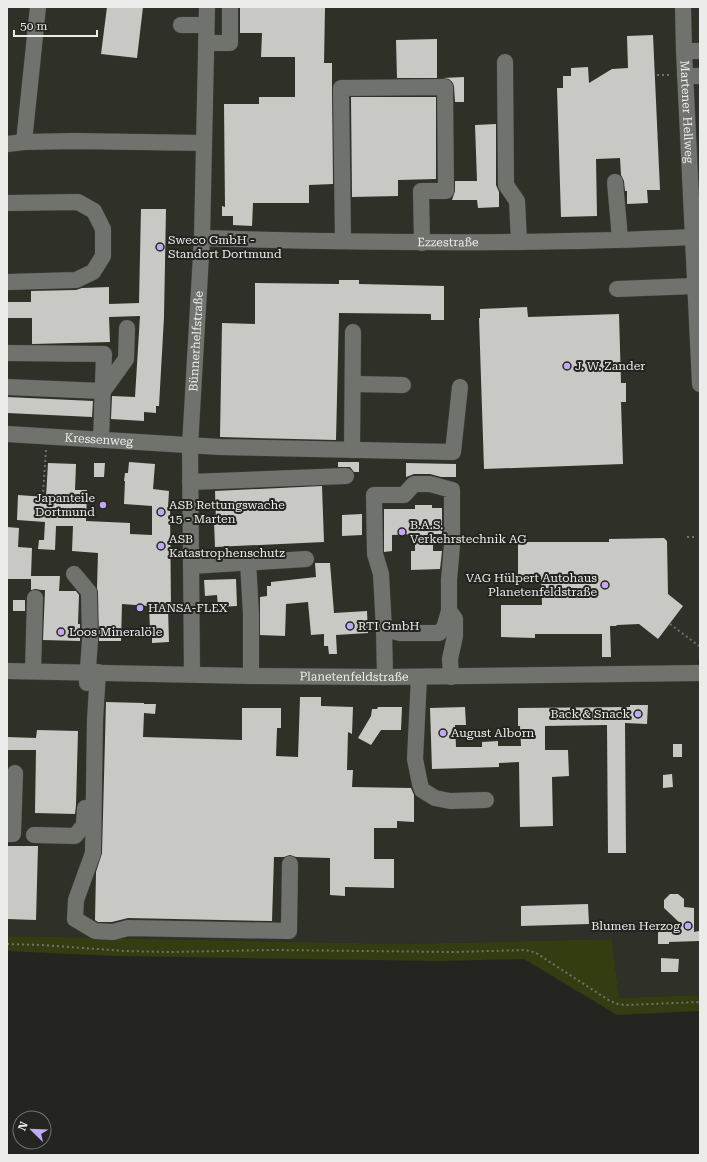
<svg xmlns="http://www.w3.org/2000/svg" width="707" height="1162" font-family="'Roboto Serif',serif">
<style>
.built{fill:#2f3128}
.green{fill:#343c11}
.building{fill:#c8c9c4}
.lines{fill:none;stroke-linecap:round;stroke-linejoin:round}
.minor-casing{stroke:#3e3f3c;stroke-width:17}
.path{stroke:#71726f;stroke-width:2;stroke-dasharray:2 3;stroke-linecap:butt}
.minor{stroke:#70726d;stroke-width:16}
.poi-dot{fill:#c1a8f3;stroke:#242521;stroke-width:1.5}
.labels{text-anchor:middle;stroke-width:4;stroke-linejoin:round;paint-order:stroke}
.street-label{font-size:12px;fill:#ebecea;stroke:#242521}
.poi-label{font-size:12px;fill:#ebecea;stroke:#242521;text-anchor:start}
</style>
<rect width="100%" height="100%" fill="#242521"/>
<path class="built" d="M7 7H700V659H698L700 703V995L619 998 612 939 402 944 7 936Z"/>
<path class="green" d="M7 936 402 944 612 939 619 998 700 995 699 1011 617 1015 524 959 440 961 114 956 7 951Z"/>
<path class="building" d="M107 7H143L137 58 101 54Z
M240 7H325L324 63H332V88L333 184 309 185V203H253L252 226 233 225V216H222V206L225 207 224 104H259V97H295V57H261L262 33H240Z
M653 35 660 190H647L648 203 627 204V191H625L624 181 621 175 620 158 596 159 597 216 561 217 557 88H563V76H571V68L588 67 589 83 612 69 628 68 627 36Z
M437 39V78H397L396 40Z
M464 77V102H455L454 87 453 83 449 79 443 78Z
M351 97H436V179L398 180V196L352 197Z
M496 124V185L499 192V207L478 208 477 200H452L455 191V181H477L475 125Z
M141 209H166L164 317 159 406H156V413L144 412V421L111 419 112 396 135 397 140 316 109 317 110 342 32 344V318H7V302H31V291L76 290 82 288 109 287V304L139 303Z
M339 280H359V284L444 286V320H431V314L339 313 336 440 220 437 222 323 255 324V283L339 284Z
M527 307 528 317 619 314 621 383H626V402H621L623 464 484 469 479 318H480V309Z
M7 397 93 401 92 417 7 413Z
M129 462 155 464 153 489 169 491 168 507H170L171 608H168L169 642 152 643V628L150 629 149 606 122 604 121 641H99L98 592 97 588 98 553 72 551 73 526H56L55 550 38 549 39 540H44L45 522 17 520 18 495 46 497 48 463 76 464 75 490H87L86 521 130 523V534L152 535V506L124 504 125 481H124L125 473H128Z
M338 462H359V472H354L350 467H338Z
M94 463H105L104 477H94Z
M406 463 456 464V477H441L430 474H414L406 477Z
M322 486 324 542 215 547 214 522H216L215 491Z
M415 505H432V508H442V534H433V551H442L440 569 411 570V551H415V534L392 535V551L384 552V509H415Z
M362 514V535L342 536V515Z
M7 527 19 528 18 547 32 548 31 576H60L59 591H76L79 595 78 624H80V641L43 640 45 590H41L36 589 31 590V576V579H7Z
M664 538 667 541 668 594 683 606 658 639 639 624 617 625 616 626H610L611 657H602V634H535V638L501 637V605H542L541 576H518V542H609V539Z
M315 563H330L334 613 367 611 368 633 336 635 337 654H329L328 646H324V634L311 635 308 602 286 604 285 636 260 635V597L267 596V586H271V582L316 577Z
M236 579 237 606 218 607 217 595 205 596 204 580Z
M13 600H25V611H13Z
M300 697H321V706L353 707 352 734 348 732 347 770H353L352 787 411 788 414 795V822L397 821V828H374V859H394V888L345 887V896L330 895V858L296 857 290 855 284 857H274L272 921 128 918 112 922H98L95 920 96 872 102 853 106 702 144 703V704H156L155 714 144 713 143 737 242 740V708H281V728H277L276 756 298 757Z
M630 705H648L647 724 625 723 626 853H608L607 725 545 726V750H568L569 776 552 777 553 826 520 827 519 762 499 763V767L432 769 430 708 465 707 466 725H455L456 747H482V742L498 741V746H521L520 726H518V708L630 707Z
M378 707H402L401 730H381L371 745 358 738 371 716 372 709H377Z
M37 730 78 731 76 805 75 814 35 813 36 750H7V737L36 738Z
M673 744H682V757H673Z
M672 774 673 787 663 788V775Z
M7 846H38L36 920 7 919Z
M670 894H678L684 899V907L694 908V932L699 931V941L669 942V944H658V926L682 925 664 908V900Z
M588 904 589 924 521 926V906Z
M661 958 679 959 678 972H661Z"/>
<g class="lines">
<defs>
<g id="minor">
<path id="s1" d="M683 7 684 51 700 384"/>
<path d="M181 25H206"/>
<path d="M206 43H230V7"/>
<path d="M684 51H700"/>
<path d="M505 62 506 185 517 201 519 242"/>
<path d="M685 76H700"/>
<path d="M24 142 38 7"/>
<path d="M7 144 24 142 74 141 204 143"/>
<path d="M615 182 620 239"/>
<path d="M7 203 78 202 94 211 103 229V256L93 272 76 280 7 282"/>
<path id="s2" d="M202 238C366 243 529 245 693 237"/>
<path d="M343 241 341 88 445 87 446 191H421L422 243"/>
<path d="M617 289 695 286"/>
<path d="M7 353 104 354 101 440"/>
<path d="M353 384 403 385"/>
<path d="M7 387 103 391 126 359 127 328"/>
<path id="s3" d="M7 434 220 447 453 452 460 387"/>
<path d="M352 450 353 332"/>
<path d="M190 482 346 476"/>
<path d="M248 562 251 614V676"/>
<path d="M191 566 306 559"/>
<path d="M74 574 89 592 90 640 87 683"/>
<path d="M450 612 455 619V636L450 659 451 677"/>
<path d="M384 629 400 633H439L444 628 449 611V580L452 545V490L430 484H414L404 495H374L375 554 381 574 384 629 385 677"/>
<path id="s4" d="M7 671 251 676 385 677 700 673"/>
<path d="M33 671 35 598"/>
<path d="M98 672 95 720 93 853 76 900 75 919 95 931 113 932 128 928 289 931 290 864"/>
<path id="s5" d="M192 674 190 446 202 238 207 7"/>
<path d="M419 677 415 759 420 784 422 790 435 798 450 801 486 800"/>
<path d="M7 834H13L15 773"/>
<path d="M34 835 75 836 84 825 85 808"/>
</g>
</defs>
<use href="#minor" class="minor-casing"/>
<path class="path" d="M657 75H672
M46 450 43 494V497H46
M687 537H695
M670 624 699 646
M7 944 42 945 125 951 169 952 274 950 455 952 525 950 530 951 536 953 610 1001 618 1004 626 1005 700 1002"/>
<use href="#minor" class="minor"/>
</g>
<g class="poi-dot">
<circle cx="160" cy="247" r="4"/>
<circle cx="567" cy="366" r="4"/>
<circle cx="103" cy="505" r="4"/>
<circle cx="161" cy="512" r="4"/>
<circle cx="402" cy="532" r="4"/>
<circle cx="161" cy="546" r="4"/>
<circle cx="605" cy="585" r="4"/>
<circle cx="140" cy="608" r="4"/>
<circle cx="350" cy="626" r="4"/>
<circle cx="61" cy="632" r="4"/>
<circle cx="638" cy="714" r="4"/>
<circle cx="443" cy="733" r="4"/>
<circle cx="688" cy="926" r="4"/>
</g>
<g class="labels">
<g class="street-label">
<text dy="4" stroke="none"><textPath href="#s1" startOffset="105">Martener Hellweg</textPath></text>
<text dy="4" stroke="none"><textPath href="#s2" startOffset="246">Ezzestraße</textPath></text>
<text dy="4" stroke="none"><textPath href="#s5" startOffset="333">Bünnerhelfstraße</textPath></text>
<text dy="4" stroke="none"><textPath href="#s3" startOffset="92">Kressenweg</textPath></text>
<text dy="4" stroke="none"><textPath href="#s4" startOffset="347">Planetenfeldstraße</textPath></text>
</g>
<g class="poi-label">
<text x="168" y="244">Sweco GmbH -<tspan x="168" dy="14">Standort Dortmund</tspan></text>
<text x="575" y="370">J. W. Zander</text>
<text x="95" y="502" text-anchor="end">Japanteile<tspan x="95" dy="14">Dortmund</tspan></text>
<text x="169" y="509">ASB Rettungswache<tspan x="169" dy="14">15 - Marten</tspan></text>
<text x="410" y="529">B.A.S.<tspan x="410" dy="14">Verkehrstechnik AG</tspan></text>
<text x="169" y="543">ASB<tspan x="169" dy="14">Katastrophenschutz</tspan></text>
<text x="597" y="582" text-anchor="end">VAG Hülpert Autohaus<tspan x="597" dy="14">Planetenfeldstraße</tspan></text>
<text x="148" y="612">HANSA-FLEX</text>
<text x="358" y="630">RTI GmbH</text>
<text x="69" y="636">Loos Mineralöle</text>
<text x="630" y="718" text-anchor="end">Back &amp; Snack</text>
<text x="451" y="737">August Alborn</text>
<text x="680" y="930" text-anchor="end">Blumen Herzog</text>
</g>
</g>
<rect width="707" height="1162" fill="none" stroke="#ebecea" stroke-width="16"/>
<g transform="translate(32 1130) rotate(293)"><circle r="19" fill="#242521" stroke="#747571"/>
<path d="M0-3L7 15L0 10L-7 15Z" fill="#c1a8f3"/>
<text y="-6" font-size="11" font-weight="bold" text-anchor="middle" fill="#ebecea">N</text>
</g>
<path d="M14 30v6h83v-6" fill="none" stroke="#ebecea" stroke-width="2"/>
<text x="20" y="30" font-size="12" fill="#ebecea" stroke="#242521" stroke-width="3" paint-order="stroke">50 m</text>
</svg>
